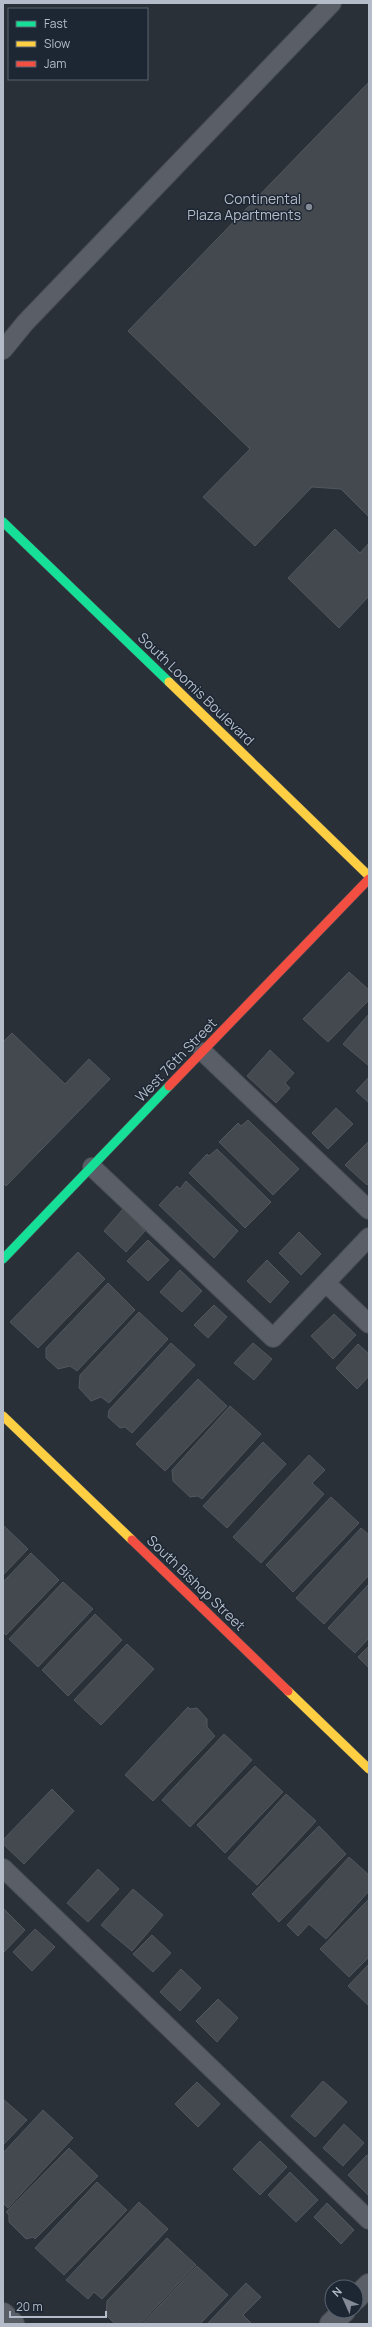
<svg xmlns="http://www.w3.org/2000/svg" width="372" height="2327" font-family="Manrope,sans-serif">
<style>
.building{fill:#444950;stroke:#52575f}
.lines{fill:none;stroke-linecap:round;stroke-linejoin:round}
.lane-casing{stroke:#484c53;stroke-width:20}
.street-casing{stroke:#484c53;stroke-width:24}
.fast-casing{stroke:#484c53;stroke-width:10}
.slow-casing{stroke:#484c53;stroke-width:10}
.jam-casing{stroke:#484c53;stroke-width:10}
.lane{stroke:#5a5e66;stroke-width:18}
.street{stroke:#5a5e66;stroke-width:22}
.fast{stroke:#16e098;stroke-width:9}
.slow{stroke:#ffcf43;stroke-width:9}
.jam{stroke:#f24e42;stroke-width:9}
.poi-dot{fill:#848b96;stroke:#1d2633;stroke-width:1.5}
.labels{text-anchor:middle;stroke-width:3;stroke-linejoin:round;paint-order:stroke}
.poi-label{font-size:14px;fill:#b4bcc9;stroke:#1d2633;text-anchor:end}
.street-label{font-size:14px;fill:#b4bcc9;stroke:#1d2633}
</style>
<rect width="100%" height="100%" fill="#2a3038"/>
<path class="building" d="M369 82V517L341 489 312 487 255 546 203 497 250 449 128 331Z
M335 529 360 553 369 543V596L339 628 288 578Z
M349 972 369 990V1000L328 1042 303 1019Z
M369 1014V1066L343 1044Z
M12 1033 65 1084 89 1059 110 1079 6 1186 3 1183V1042Z
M270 1050 294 1073 285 1083 290 1088 276 1103 247 1076Z
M369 1077V1103L356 1091Z
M336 1108 353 1124 328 1149 312 1133Z
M248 1120 299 1169 273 1195 219 1142 238 1123 241 1126Z
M369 1141V1182L367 1185 345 1165Z
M217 1149 271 1202 245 1228 189 1173 207 1154 209 1156Z
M186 1181 238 1231 214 1258 159 1205 177 1186 180 1189Z
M123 1209 145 1231 126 1252 104 1231Z
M299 1232 321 1254 301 1275 279 1253Z
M148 1240 169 1260 148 1281 127 1261Z
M78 1252 105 1279 38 1348 10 1322Z
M267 1260 289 1282 270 1303 247 1281Z
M180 1270 202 1291 182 1312 160 1292Z
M108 1283 135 1310 77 1371 70 1366 58 1369 46 1358V1348Z
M214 1305 227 1317 208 1338 194 1325Z
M139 1312 168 1339 109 1403 101 1397 91 1401 79 1388 80 1375Z
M334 1314 356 1335 333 1359 311 1336Z
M171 1343 195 1365 132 1433 125 1427 120 1428 108 1417 109 1410Z
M253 1343 272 1359 254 1380 234 1363Z
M358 1344 369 1354V1376L357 1389 336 1368Z
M198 1379 227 1406 165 1471 136 1444Z
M230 1406 261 1434 202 1499 198 1496 190 1497 173 1481 172 1470Z
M263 1442 286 1464 227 1528 203 1506Z
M309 1455 325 1470 312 1483 324 1494 261 1563 233 1537Z
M331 1497 359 1523 293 1592 266 1565Z
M3 1525 28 1549 3 1575Z
M361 1528 369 1535V1575L324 1624 296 1598Z
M31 1553 59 1580 6 1635 3 1632V1582Z
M63 1582 93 1609 38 1667 9 1639Z
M369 1584V1638L355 1653 328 1628Z
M95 1614 122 1640 68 1696 42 1670Z
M127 1644 154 1669 101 1725 74 1700Z
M369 1646V1668L358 1657Z
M188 1707 190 1709 197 1708 207 1719V1727L215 1736 153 1801 125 1775Z
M224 1734 252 1760 190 1827 162 1800Z
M255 1766 283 1792 225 1853 197 1825Z
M52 1789 74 1811 24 1864 3 1844V1840Z
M286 1794 316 1821 257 1885 228 1858Z
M319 1826 346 1854 279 1922 252 1894Z
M349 1857 369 1875V1891L326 1939 309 1924 298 1936 287 1925Z
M98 1869 119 1889 88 1922 67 1903Z
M133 1889 163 1915 132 1951 101 1925Z
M369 1899V1957L349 1977 320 1949Z
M4 1909 25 1930 3 1953V1910Z
M35 1929 55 1947 32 1971 13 1952Z
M152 1935 171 1953 153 1972 133 1954Z
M369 1964V2006L348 1986Z
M181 1969 201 1988 180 2011 160 1992Z
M218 1999 238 2018 217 2042 196 2021Z
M323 2081 347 2102 315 2137 291 2116Z
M197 2082 220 2104 198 2127 175 2104Z
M3 2099 27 2120 3 2145Z
M43 2110 73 2138 8 2208 3 2203V2153Z
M344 2124 364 2143 343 2166 323 2148Z
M260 2141 287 2167 260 2195 233 2169Z
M69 2148 98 2176 35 2239 33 2237 26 2239 9 2222V2215L6 2212Z
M367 2155 369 2156V2196L348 2175Z
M290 2172 318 2200 296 2222 268 2195Z
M97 2182 127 2210 64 2275 35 2248Z
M139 2202 168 2229 102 2299 94 2292 88 2299 66 2280Z
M327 2203 354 2230 341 2244 314 2217Z
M167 2238 196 2265 140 2324H115L106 2315 107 2301Z
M197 2266 228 2295 200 2324H142Z
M246 2283 261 2297 243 2315 252 2324H207Z"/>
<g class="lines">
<defs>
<path id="lane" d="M3 350 25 323 332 3
M203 1052 369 1210
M92 1167 273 1338 369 1237
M326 1283 369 1324
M3 1868 369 2220"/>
<path id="street" d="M356 2298 369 2285
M3 2314 13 2324
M331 2324 344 2311"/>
<path id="fast" d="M3 522 169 682
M3 1259 169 1086"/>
<path id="slow" d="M169 682 369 876
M3 1416 132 1540
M288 1691 369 1769"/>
<path id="jam" d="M169 1086 369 879
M132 1540 288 1691"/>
</defs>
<use href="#lane" class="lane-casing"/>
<use href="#street" class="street-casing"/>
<use href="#fast" class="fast-casing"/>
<use href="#slow" class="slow-casing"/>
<use href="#jam" class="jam-casing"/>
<use href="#lane" class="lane"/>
<use href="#street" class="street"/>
<use href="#fast" class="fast"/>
<use href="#slow" class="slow"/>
<use href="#jam" class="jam"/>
</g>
<circle class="poi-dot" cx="309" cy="207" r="4"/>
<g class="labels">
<g class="poi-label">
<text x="301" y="204">Continental<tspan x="301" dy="16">Plaza Apartments</tspan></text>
</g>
<g class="street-label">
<text transform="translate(196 689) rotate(44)" y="5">South Loomis Boulevard</text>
<text transform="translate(176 1060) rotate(-46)" y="5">West 76th Street</text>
<text transform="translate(196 1583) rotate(44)" y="5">South Bishop Street</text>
</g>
</g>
<rect width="372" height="2327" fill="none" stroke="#b4bcc9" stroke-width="8"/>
<rect x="8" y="8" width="140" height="72" fill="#1d2633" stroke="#59626f"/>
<rect x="16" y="21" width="20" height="6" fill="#16e098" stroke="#59626f"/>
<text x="44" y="28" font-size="12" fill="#b4bcc9">Fast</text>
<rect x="16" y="41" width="20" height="6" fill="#ffcf43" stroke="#59626f"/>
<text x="44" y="48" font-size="12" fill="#b4bcc9">Slow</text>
<rect x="16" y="61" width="20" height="6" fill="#f24e42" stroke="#59626f"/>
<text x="44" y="68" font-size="12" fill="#b4bcc9">Jam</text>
<g transform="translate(344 2299) rotate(315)"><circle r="19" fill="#1d2633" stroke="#59626f"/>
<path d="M0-3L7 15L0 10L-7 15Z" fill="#848b96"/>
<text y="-6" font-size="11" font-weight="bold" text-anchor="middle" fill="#b4bcc9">N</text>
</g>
<path d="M10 2311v6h96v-6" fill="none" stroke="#b4bcc9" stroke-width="2"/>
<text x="16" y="2311" font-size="12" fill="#b4bcc9" stroke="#1d2633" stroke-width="3" paint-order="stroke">20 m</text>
</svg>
